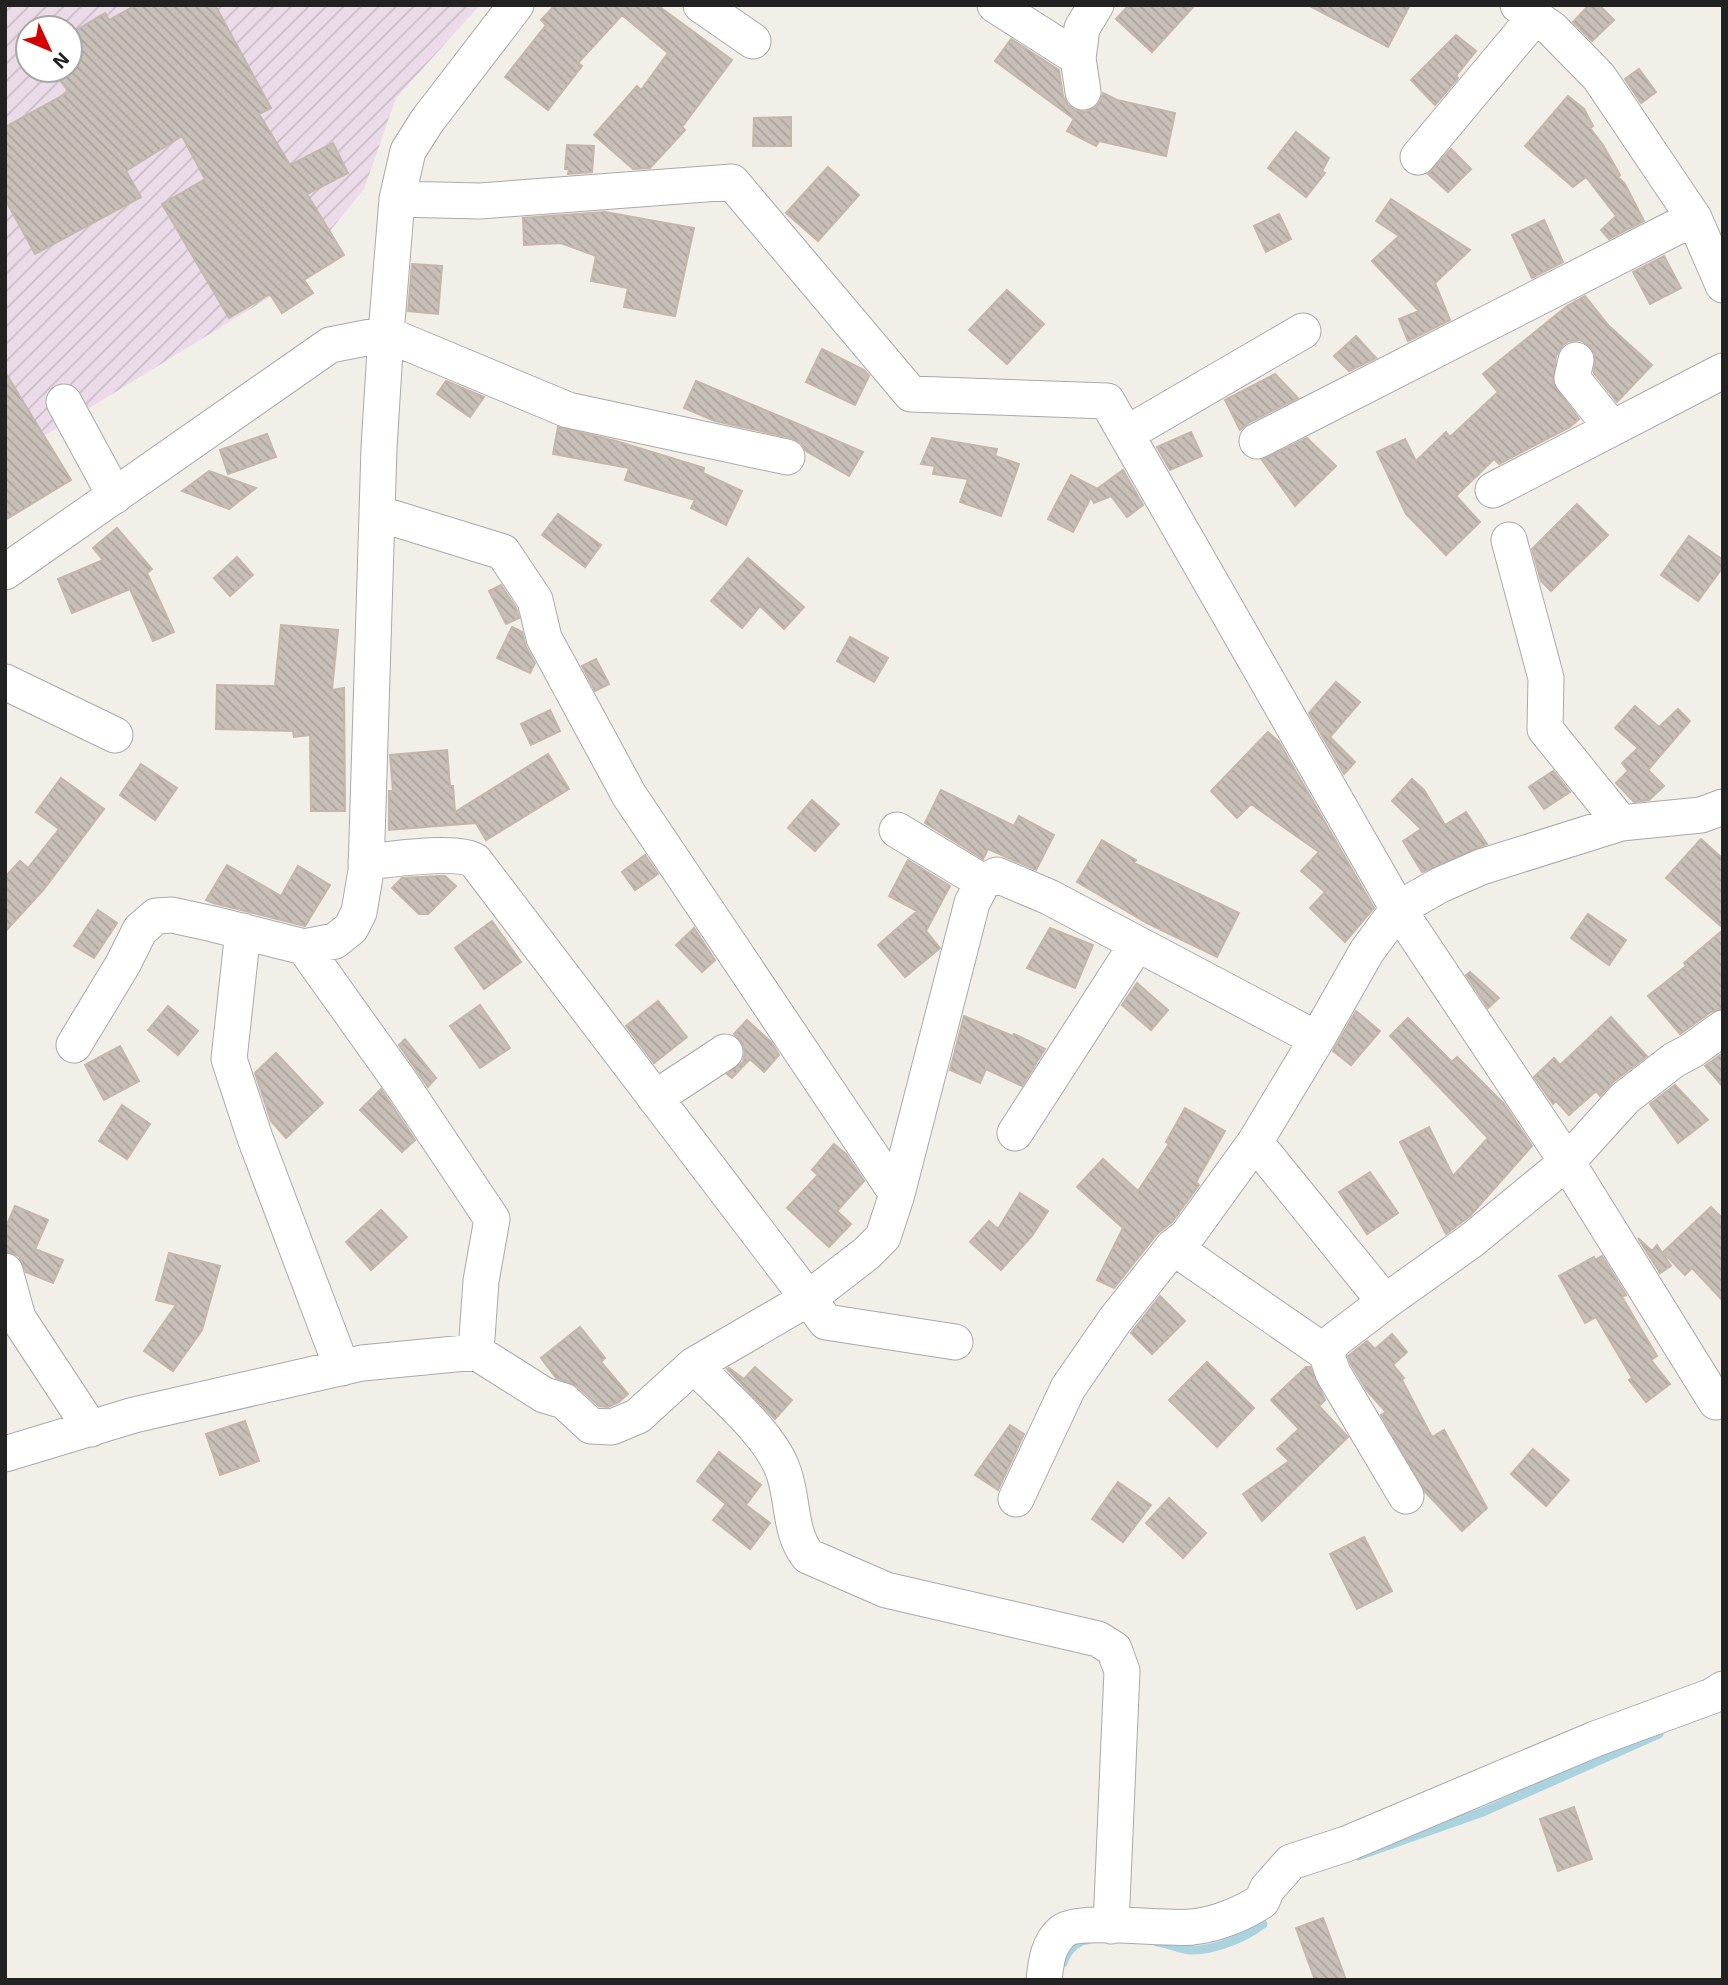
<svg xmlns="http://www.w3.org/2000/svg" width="1728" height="1985" font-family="'Exo 2',sans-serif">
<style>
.industrial{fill:url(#industrial-furrows);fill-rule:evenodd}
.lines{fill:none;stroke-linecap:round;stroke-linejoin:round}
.stream{stroke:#aad3df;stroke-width:9}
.building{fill:url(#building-back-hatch);stroke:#c4b6ab;stroke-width:2}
.minor-casing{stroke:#a9a9a9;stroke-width:37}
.minor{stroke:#fff;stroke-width:35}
</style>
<defs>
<pattern id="industrial-furrows" width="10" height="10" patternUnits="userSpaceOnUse" patternTransform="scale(1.75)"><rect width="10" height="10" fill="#ebdbe8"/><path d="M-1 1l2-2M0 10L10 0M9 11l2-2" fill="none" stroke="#c9bcc7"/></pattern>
<pattern id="building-back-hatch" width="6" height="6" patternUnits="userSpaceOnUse" patternTransform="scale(1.75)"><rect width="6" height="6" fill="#c7bfb8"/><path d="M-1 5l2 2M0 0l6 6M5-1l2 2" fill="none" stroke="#aba49e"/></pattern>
</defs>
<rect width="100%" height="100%" fill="#f2efe9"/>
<path class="industrial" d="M5 5H480L396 98 364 189 283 289 5 460ZM28 28H70V70H28Z"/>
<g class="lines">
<path class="stream" d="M1358 1856 1483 1812 1659 1734
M1157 1942C1168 1943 1178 1949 1190 1950 1213 1951 1245 1938 1263 1924
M1063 1963C1066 1952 1076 1941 1087 1940"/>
</g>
<path class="building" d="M136 5H215L271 108 259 114 290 165 333 143 348 173 307 194 344 255 304 280 313 293 282 313 270 294 229 318 162 204 205 179 182 136 126 171 141 197 35 254 5 199V127L69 92 52 70H70V34L105 13 109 20Z
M555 5H657L732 60 682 127 685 130 650 168 633 169 594 135 637 86 641 90 668 53 622 15 578 63 582 66 548 110 505 77 546 25 541 20Z
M1129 5H1195L1152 52 1116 19Z
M1308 5H1410L1388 47Z
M1589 5H1599L1614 20 1592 41 1573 22Z
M1456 35 1476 51 1456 76 1458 78 1435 105 1411 80Z
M1011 39 1059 70 1063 96 1068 105 1075 110 1085 112 1095 108 1101 100 1103 93 1117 100 1175 113 1166 156 1099 141 1096 146 1067 131 1074 119 995 61Z
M1639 69 1656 92 1641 103 1625 79Z
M1568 96 1584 109 1593 126 1590 128 1603 145 1620 175 1618 177 1625 184 1644 221 1609 239 1601 230 1616 216 1586 177 1573 187 1525 146Z
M791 117V146H753L754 118Z
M1296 132 1329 158 1322 171 1325 173 1306 197 1268 168Z
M567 145 594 146 592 172 568 174 569 169H565Z
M1451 149 1471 169 1448 192 1428 174Z
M828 167 859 195 818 241 786 213Z
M1391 199 1470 250 1435 283 1450 320 1408 341 1399 319 1419 311 1372 261 1399 236 1376 221Z
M605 212 694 228 675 316 624 307 628 288 591 281 596 256 561 243 524 245 523 218Z
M1279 214 1291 239 1266 252 1254 226Z
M1544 220 1563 262 1532 278 1512 235Z
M1664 256 1681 288 1650 304 1633 272Z
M412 264 442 266 438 314 408 311Z
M1007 290 1044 324 1007 364 969 330Z
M1585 296 1609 326 1652 365 1617 402 1594 373 1595 355 1590 346 1580 340 1569 341 1562 346 1556 356 1553 383 1579 419 1570 427 1499 464 1494 459 1456 496 1480 522 1446 555 1406 514 1377 452 1405 439 1416 461 1446 432 1450 437 1498 392 1483 374 1567 306Z
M1356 336 1376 358 1349 371 1334 356Z
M822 349 864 370 869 376 855 405 806 382Z
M5 372 71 480 5 520Z
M1275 374 1298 398 1248 423 1240 430 1225 400Z
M446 381 484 397 470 417 437 394Z
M696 381 791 421 863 452 849 476 806 451 801 443 792 438 715 421 684 408Z
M558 427 616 441 704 468 703 473 742 491 726 525 691 508 695 500 625 480 629 468 553 454Z
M1191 432 1202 456 1170 470 1157 447Z
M267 434 276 457 228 474 220 450Z
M932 438 997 449 995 456 1019 464 1001 516 960 502 968 479 933 474 935 466 921 464Z
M1307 438 1336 466 1295 506 1262 460Z
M1123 470 1143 505 1127 517 1111 496 1094 503 1091 497 1073 532 1048 519 1071 475 1096 488 1094 491Z
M209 471 256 488 229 509 182 491Z
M1577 504 1608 535 1551 591 1541 581 1532 549Z
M558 514 601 545 585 567 542 535Z
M117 528 152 569 147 573 174 632 153 641 130 589 72 613 58 579 103 560 93 548Z
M1689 536 1723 560V567L1698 601 1661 575Z
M237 557 253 575 230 596 214 578Z
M748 558 804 607 784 629 760 606 742 628 711 601Z
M501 585 516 608 519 618 506 624 489 591Z
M281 625 338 630 332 690 344 688 345 811H311L310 735 294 737 293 731 216 729 217 685 275 686Z
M512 627 522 632 526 647 535 663 530 673 497 658Z
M850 637 888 658 874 682 837 661Z
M596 659 609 684 595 691 582 666Z
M1336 682 1360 702 1330 737 1355 762 1344 774 1309 713Z
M1635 706 1659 727 1678 709 1690 721 1648 770 1664 786 1649 800 1634 802 1616 783 1628 771 1622 763 1638 748 1615 728Z
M550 710 560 731 531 745 521 724Z
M1268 732 1279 742 1374 908 1345 942 1310 908 1325 892 1301 871 1319 852 1251 804 1237 818 1211 791Z
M447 750 450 786H453L455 812 548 754 569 789 486 840 476 823 389 830V791H393L390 755Z
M141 764 177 788 155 820 120 795Z
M1553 771 1570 792 1544 809 1529 787Z
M61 778 104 809 44 889 5 932V877L20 861 28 868 59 829 36 812Z
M1412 779 1424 790 1445 825 1466 812 1487 844 1422 872 1403 841 1421 829 1392 801Z
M941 790 1014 826 1019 816 1054 835 1036 870 988 849 983 859 925 823Z
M812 800 839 824 815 851 788 828Z
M1701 839 1723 859V928L1666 878Z
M1102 840 1136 860 1134 863 1239 913 1217 957 1147 923 1077 882Z
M645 855 658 874 635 890 622 872Z
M908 860 950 886 926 931 940 948 905 977 878 945 917 911 889 896Z
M227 865 281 896 298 866 330 885 305 926 213 903 206 900Z
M439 876H445L456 886 428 914H419L392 888 402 878Z
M98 910 117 923 94 958 74 946Z
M1588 914 1626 940 1609 965 1571 938Z
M492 921 521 962 484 989 455 948Z
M694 928 715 960 702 972 676 945Z
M1050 928 1093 945 1075 988 1027 968Z
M1723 930V1008L1711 1012 1680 1034 1648 996 1686 966 1684 963Z
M1470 972 1499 998 1488 1008 1466 975Z
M1137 983 1168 1010 1151 1030 1122 1005Z
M658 1001 687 1037 654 1063 626 1026Z
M480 1005 510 1048 480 1068 450 1026Z
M168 1006 198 1031 178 1055 148 1030Z
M1356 1011 1380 1031 1351 1065 1333 1051Z
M964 1016 1013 1036 1014 1034 1045 1049 1022 1086 986 1069 980 1083 950 1070Z
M1611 1017 1647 1056 1613 1082 1600 1096 1596 1091 1569 1115 1556 1101 1553 1104 1534 1077 1554 1058 1560 1065Z
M1408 1018 1452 1062 1457 1057 1504 1104 1532 1146 1470 1216 1446 1234 1400 1142 1429 1127 1453 1176 1488 1138 1390 1036Z
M747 1020 771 1042 779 1055 764 1072 750 1059 732 1078 727 1074 743 1062 745 1052 742 1042 734 1034Z
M405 1039 436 1078 428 1087 399 1045Z
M120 1046 139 1081 104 1100 85 1065Z
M276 1053 323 1103 286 1138 271 1121 255 1073Z
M1723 1053V1087L1705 1066Z
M1675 1085 1708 1120 1678 1143 1650 1104Z
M381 1089 415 1140 402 1152 360 1110Z
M122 1105 150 1124 127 1159 99 1141Z
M1185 1108 1225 1131 1196 1182 1199 1185 1172 1222 1157 1234 1114 1288 1097 1280 1123 1228 1077 1187 1103 1159 1138 1191 1169 1144 1166 1142Z
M834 1144 846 1154 864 1181 837 1211 851 1224 829 1247 787 1208 818 1175 812 1170Z
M1370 1172 1398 1213 1367 1234 1339 1192Z
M1020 1193 1048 1211 1032 1236 1001 1270 970 1242 989 1221 998 1229Z
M15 1206 48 1220 35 1249 63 1260 53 1283 26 1272 19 1256 5 1251V1229Z
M1711 1207 1723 1219V1301L1692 1268 1685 1275 1663 1252Z
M381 1210 407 1237 371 1270 346 1242Z
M1638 1238 1652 1251 1657 1245 1671 1266 1660 1273Z
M169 1253 220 1266 202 1330 173 1371 144 1351 176 1305 156 1300Z
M1602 1256 1626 1295 1622 1297 1657 1356 1651 1360 1670 1384 1646 1402 1629 1380 1632 1378 1596 1317 1585 1323 1559 1276 1594 1257 1595 1260Z
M1160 1296 1185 1321 1152 1354 1131 1333Z
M580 1327 605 1358 601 1362 628 1394 619 1402 608 1407 599 1406 577 1386 556 1378 541 1358Z
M1392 1334 1407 1352 1393 1365 1404 1378 1402 1380 1432 1437 1444 1430 1487 1508 1462 1531 1425 1492 1381 1415 1386 1412 1367 1391 1351 1364 1348 1356 1367 1341 1375 1349Z
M1207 1362 1254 1408 1217 1447 1169 1400Z
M755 1367 792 1400 775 1419 727 1369 729 1368 744 1379Z
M1306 1367H1310L1325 1400 1319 1406 1348 1437 1262 1521 1243 1494 1289 1461 1277 1449 1299 1429 1271 1400Z
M245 1421 259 1461 220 1475 206 1434Z
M1010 1425 1024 1434 998 1490 975 1475Z
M1533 1449 1569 1480 1546 1506 1511 1474Z
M719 1452 761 1485 746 1505 770 1523 750 1549 713 1520 726 1504 697 1481Z
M1118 1482 1151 1505 1123 1542 1092 1519Z
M1169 1498 1206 1533 1183 1558 1146 1523Z
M1364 1537 1392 1591 1357 1609 1330 1554Z
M1574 1807 1592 1859 1558 1871 1540 1819Z
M1323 1918 1346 1980H1315L1296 1928Z"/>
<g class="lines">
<defs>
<path id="minor" d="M701 5 753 41
M995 5 1078 58 1083 92
M1518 5 1552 29 1599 77 1694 218 1723 285
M1078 58 1082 28 1096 5
M1418 157 1535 17
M397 199 480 201 732 182 911 394 1107 401 1398 909 1567 1162 1716 1402
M1576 360 1572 378 1612 428
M64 402 115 496
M1126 434 1303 331
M1257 441 1694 218
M1493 490 1723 371
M377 513 503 552 535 600 544 638 629 795 897 1194
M1509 540 1546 678 1545 729 1621 823
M5 572 330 345 386 334 397 199 408 151 427 121 516 5
M5 682 115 735
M897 830 983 882
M366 862C390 860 457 849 475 861L826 1322 955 1342
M243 931 229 1059 255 1138 342 1368
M304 947 401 1083 492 1219 481 1281 476 1352
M74 1045 123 964 140 930 156 916 172 915 213 924 304 947 335 941 351 928 359 912 366 871 379 448 386 334 568 410 787 457
M655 1098 725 1052
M1015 1133 1137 944
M1255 1142 1385 1302
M1173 1247 1326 1353
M5 1271 18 1318 91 1429
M694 1365C721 1394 768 1432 782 1468 794 1496 788 1531 808 1556L886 1590 1098 1639 1114 1649 1122 1671 1111 1926
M5 1454 134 1415 362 1363 476 1352 544 1395 564 1401 591 1426 612 1427 638 1416 694 1365 809 1298 867 1253 883 1237 897 1194 972 903 983 882 997 875 1049 897 1317 1039
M1406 1496 1333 1373 1326 1353 1335 1340 1385 1302 1472 1240 1567 1162 1625 1098 1674 1060 1691 1051 1723 1028
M1016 1499 1068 1388 1115 1320 1173 1247 1187 1236 1255 1142 1317 1039 1367 951 1398 909 1440 885 1481 867 1621 823 1701 815 1723 807
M1044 1980C1046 1962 1048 1943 1063 1931 1080 1918 1166 1930 1192 1927 1215 1925 1242 1914 1262 1901L1267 1889 1291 1862 1346 1844 1595 1739 1712 1696 1723 1689"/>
</defs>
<use href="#minor" class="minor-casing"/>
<use href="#minor" class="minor"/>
</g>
<rect width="1728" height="1985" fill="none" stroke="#222222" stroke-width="14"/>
<g transform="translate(49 49) rotate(134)"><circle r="33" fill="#ffffff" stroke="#a7a7a7" stroke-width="2"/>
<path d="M0-5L12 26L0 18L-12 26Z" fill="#d40000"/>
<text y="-10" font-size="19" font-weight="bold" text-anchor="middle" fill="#222222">N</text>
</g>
</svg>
